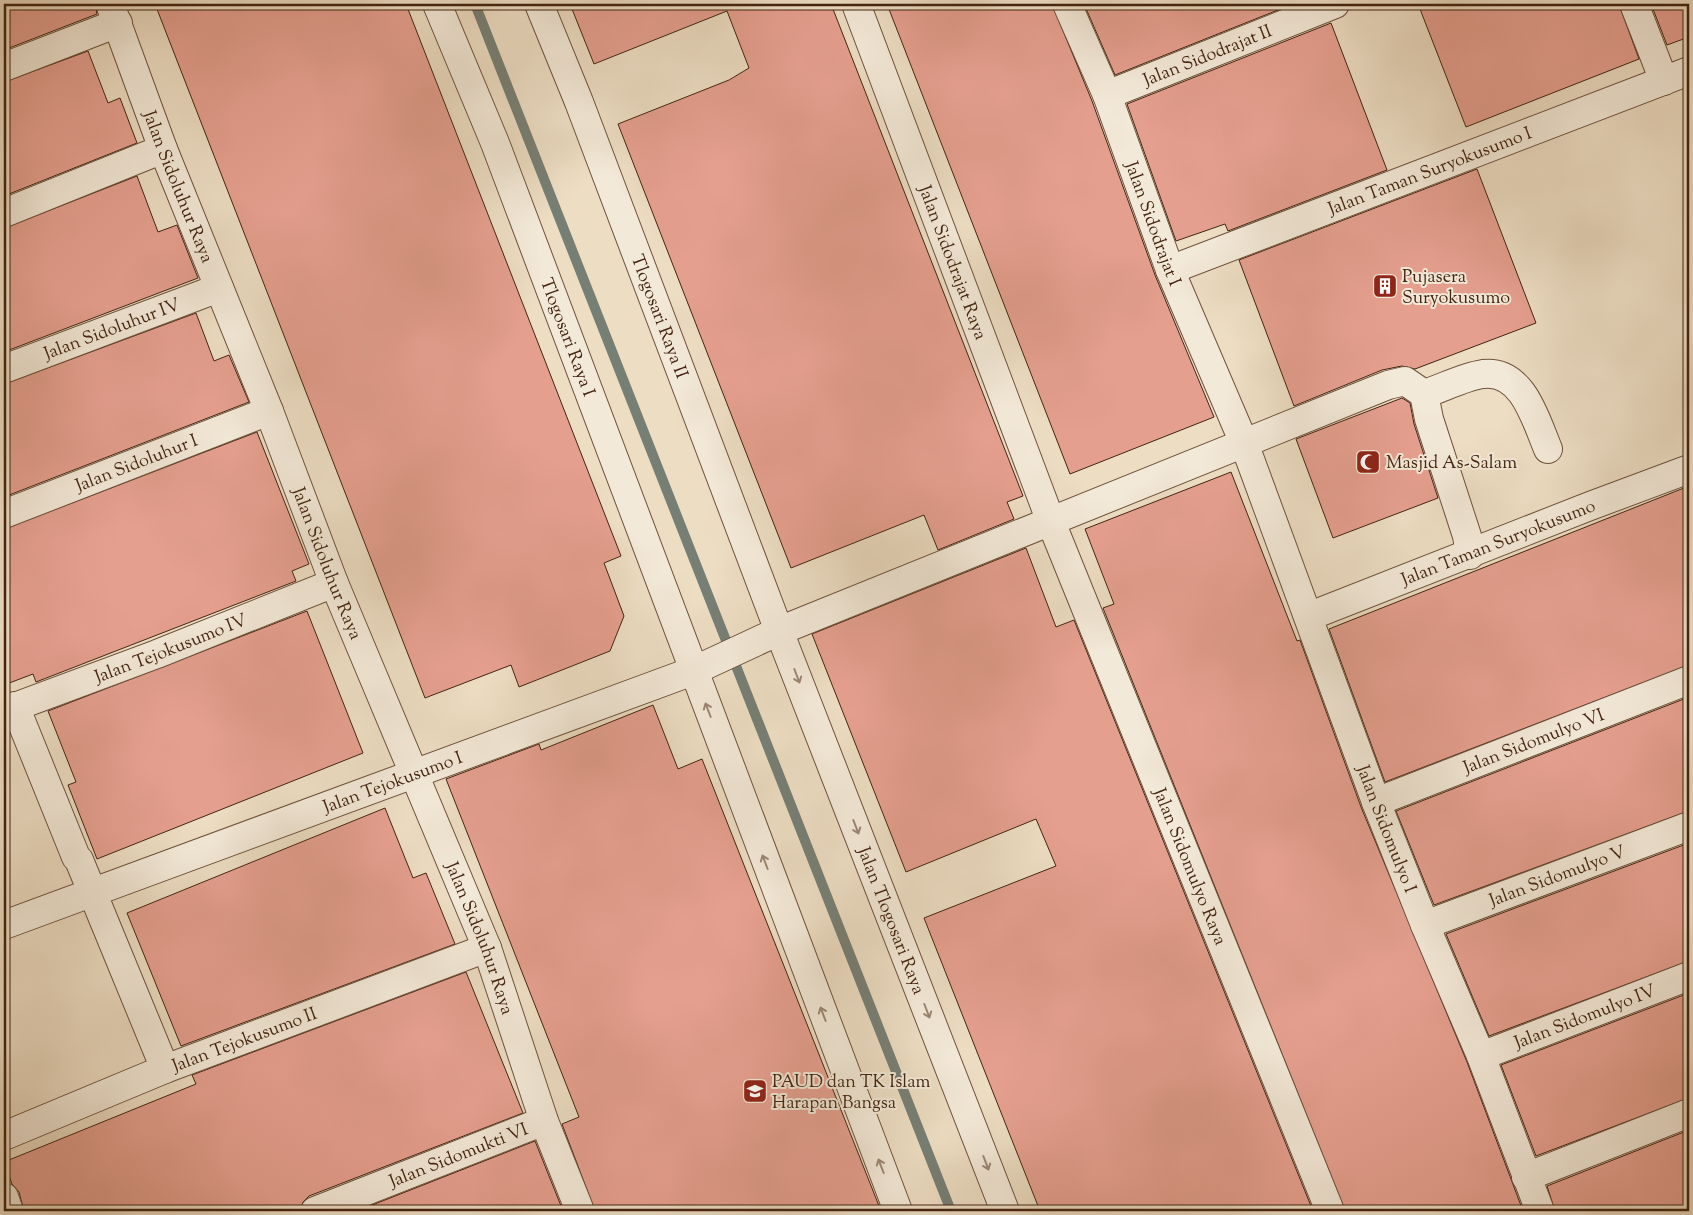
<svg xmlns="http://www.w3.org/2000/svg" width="1693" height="1215" font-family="'Sorts Mill Goudy',serif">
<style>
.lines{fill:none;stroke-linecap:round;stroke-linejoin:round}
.stream{stroke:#777f75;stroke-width:10}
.building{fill:#e59f8f;stroke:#432410}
.minor-casing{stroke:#6e523d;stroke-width:30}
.minor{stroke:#f3e9d8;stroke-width:28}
.oneway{stroke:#9b8674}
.labels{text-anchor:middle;stroke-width:4;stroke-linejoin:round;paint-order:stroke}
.street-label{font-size:18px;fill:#432410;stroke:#f3e9d8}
.poi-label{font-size:18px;fill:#432410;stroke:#f3e9d8;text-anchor:start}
</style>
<rect width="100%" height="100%" fill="#edddc3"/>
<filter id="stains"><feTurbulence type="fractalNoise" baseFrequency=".004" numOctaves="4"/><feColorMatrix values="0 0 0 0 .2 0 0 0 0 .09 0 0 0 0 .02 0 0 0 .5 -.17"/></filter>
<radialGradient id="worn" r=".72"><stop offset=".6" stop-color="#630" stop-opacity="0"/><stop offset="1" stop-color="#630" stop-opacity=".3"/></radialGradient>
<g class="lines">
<path class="stream" d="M475 4 951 1211"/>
</g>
<path class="building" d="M4 4H95L97 14 4 50Z
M127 4H140V5L129 10Z
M155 4H406L621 556 604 563 624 616 610 651 519 687 511 665 425 698Z
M570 4H831L1023 496 1007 502 1014 519 938 550 924 515 791 568 618 124 729 80 749 68 727 11 594 64Z
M887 4H1052L1092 101 1155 275 1214 417 1070 474Z
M1084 4H1293L1115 75Z
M1418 4H1619L1639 59 1466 127Z
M1651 4H1689V37L1667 45Z
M1331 23 1387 170 1228 231 1225 224 1176 241 1127 104Z
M88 51 108 103 120 98 137 143 4 196V82Z
M1477 169 1536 323 1415 369 1402 366 1382 370 1294 406 1239 260Z
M137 176 158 232 177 225 198 278 4 352V228Z
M196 313 214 361 229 355 249 402 4 497V384Z
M1402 398 1410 403 1414 424 1438 498 1333 538 1296 439Z
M257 432 309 564 292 571 296 581 36 682 33 674 4 685V529Z
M1231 472 1297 641 1300 640 1361 807 1467 1062 1523 1211H1345L1103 608 1114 604 1085 529Z
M1689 486V665L1385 782 1329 629Z
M1026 548 1056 627 1074 620 1313 1211H1040L924 918 1056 866 1036 819 906 872 812 634Z
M307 611 363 753 97 859 68 785 76 782 48 711Z
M1689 697V811L1434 905 1396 811Z
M653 705 678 769 702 759 881 1211H595L562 1124 579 1117 446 779 539 744 541 750Z
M385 808 413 878 426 873 455 944 181 1046 127 913Z
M1689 843V961L1489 1036 1446 934Z
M466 972 523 1113 309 1196 303 1202 300 1211H24L19 1192 12 1184 4 1162 196 1084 192 1075Z
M1689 993V1098L1536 1156 1501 1065Z
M1689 1130V1211H1555L1547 1186Z
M535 1141 563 1211H357Z"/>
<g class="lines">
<defs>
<g id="minor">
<path id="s1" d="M110 4 163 149 269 411 334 583 487 948 544 1121 580 1211"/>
<path id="s2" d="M437 4 495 143 898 1211"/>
<path id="s3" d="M539 4 579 102 779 631 1005 1211"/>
<path id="s4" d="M856 4 1051 522 1330 1211"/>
<path id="s5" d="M1067 4 1107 95 1170 270 1244 443 1376 802 1425 925 1481 1056 1540 1211"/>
<path d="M1634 4 1664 81"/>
<path d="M4 67 118 23"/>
<path id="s6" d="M1107 95 1335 4"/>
<path d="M4 213 163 149"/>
<path id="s7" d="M1170 270 1689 71"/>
<path id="s8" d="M4 369 219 288"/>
<path id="s9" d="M4 514 269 411"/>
<path d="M1470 555 1467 536 1429 419 1424 394C1443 388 1463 377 1483 374 1523 369 1536 421 1548 449"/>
<path id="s10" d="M1310 616 1590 506 1689 469"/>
<path d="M15 706 76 857 79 860 165 1069"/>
<path id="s11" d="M4 711 157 654 334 583"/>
<path id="s12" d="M1376 802 1689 680"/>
<path id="s13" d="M4 925 693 671 779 631 1388 385 1405 381 1424 394"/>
<path id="s14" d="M1425 925 1689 826"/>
<path id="s15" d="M1481 1056 1689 976"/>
<path id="s16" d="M4 1136 165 1069 487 948"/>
<path d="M1526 1177 1689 1113"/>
<path d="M4 1197 9 1211"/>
<path id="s17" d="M315 1211 544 1121"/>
</g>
</defs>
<use href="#minor" class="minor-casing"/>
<use href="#minor" class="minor"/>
</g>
<defs><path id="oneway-shaft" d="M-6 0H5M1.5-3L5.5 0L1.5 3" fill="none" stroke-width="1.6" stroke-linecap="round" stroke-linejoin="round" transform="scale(1.25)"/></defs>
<g class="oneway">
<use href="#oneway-shaft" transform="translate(797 676) rotate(69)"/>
<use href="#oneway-shaft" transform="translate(708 710) rotate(-111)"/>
<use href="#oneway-shaft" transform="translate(856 827) rotate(69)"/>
<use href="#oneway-shaft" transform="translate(765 862) rotate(-111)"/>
<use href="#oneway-shaft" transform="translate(927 1011) rotate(69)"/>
<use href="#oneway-shaft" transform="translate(823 1014) rotate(-111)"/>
<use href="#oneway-shaft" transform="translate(986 1163) rotate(69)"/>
<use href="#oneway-shaft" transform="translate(881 1166) rotate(-111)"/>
</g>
<defs>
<symbol id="building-square" viewBox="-11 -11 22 22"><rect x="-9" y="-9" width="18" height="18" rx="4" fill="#8f2418" stroke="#f3e9d8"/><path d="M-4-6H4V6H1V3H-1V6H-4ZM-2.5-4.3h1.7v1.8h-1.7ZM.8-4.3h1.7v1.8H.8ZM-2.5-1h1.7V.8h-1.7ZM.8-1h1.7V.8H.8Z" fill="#fff"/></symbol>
<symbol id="mosque-square" viewBox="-11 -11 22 22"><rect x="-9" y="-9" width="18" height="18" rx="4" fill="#8f2418" stroke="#f3e9d8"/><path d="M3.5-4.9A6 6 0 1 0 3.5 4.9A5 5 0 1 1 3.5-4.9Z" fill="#fff"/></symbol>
<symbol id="school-square" viewBox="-11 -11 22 22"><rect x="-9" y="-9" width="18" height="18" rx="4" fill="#8f2418" stroke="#f3e9d8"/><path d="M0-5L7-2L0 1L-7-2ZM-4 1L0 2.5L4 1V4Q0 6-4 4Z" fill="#fff"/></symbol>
</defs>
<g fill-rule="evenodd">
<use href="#building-square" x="1371" y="272" width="28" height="28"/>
<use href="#mosque-square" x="1354" y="448" width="28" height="28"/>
<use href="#school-square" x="741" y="1077" width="28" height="28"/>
</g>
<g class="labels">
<g class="street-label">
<text dy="6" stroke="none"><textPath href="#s6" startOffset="108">Jalan Sidodrajat II</textPath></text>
<text dy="6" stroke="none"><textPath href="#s7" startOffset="278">Jalan Taman Suryokusumo I</textPath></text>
<text dy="6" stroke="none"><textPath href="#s1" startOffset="195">Jalan Sidoluhur Raya</textPath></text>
<text dy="6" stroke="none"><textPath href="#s5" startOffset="236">Jalan Sidodrajat I</textPath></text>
<text dy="6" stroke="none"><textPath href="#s4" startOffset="276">Jalan Sidodrajat Raya</textPath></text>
<text dy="6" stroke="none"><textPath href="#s3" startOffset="335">Tlogosari Raya II</textPath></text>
<text dy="6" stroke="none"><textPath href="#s8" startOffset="115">Jalan Sidoluhur IV</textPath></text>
<text dy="6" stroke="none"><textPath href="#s2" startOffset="358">Tlogosari Raya I</textPath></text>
<text dy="6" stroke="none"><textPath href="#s9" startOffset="142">Jalan Sidoluhur I</textPath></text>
<text dy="6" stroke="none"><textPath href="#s10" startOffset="202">Jalan Taman Suryokusumo</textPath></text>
<text dy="6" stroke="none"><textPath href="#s1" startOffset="600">Jalan Sidoluhur Raya</textPath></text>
<text dy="6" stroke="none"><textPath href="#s11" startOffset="178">Jalan Tejokusumo IV</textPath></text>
<text dy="6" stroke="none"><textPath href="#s12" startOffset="169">Jalan Sidomulyo VI</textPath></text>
<text dy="6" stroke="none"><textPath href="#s13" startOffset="414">Jalan Tejokusumo I</textPath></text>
<text dy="6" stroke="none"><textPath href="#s5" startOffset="885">Jalan Sidomulyo I</textPath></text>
<text dy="6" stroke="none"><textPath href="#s4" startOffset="925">Jalan Sidomulyo Raya</textPath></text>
<text dy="6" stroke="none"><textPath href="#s14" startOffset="141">Jalan Sidomulyo V</textPath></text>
<text dy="6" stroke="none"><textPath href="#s3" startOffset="982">Jalan Tlogosari Raya</textPath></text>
<text dy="6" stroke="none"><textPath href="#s1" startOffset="1005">Jalan Sidoluhur Raya</textPath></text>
<text dy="6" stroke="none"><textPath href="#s15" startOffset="111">Jalan Sidomulyo IV</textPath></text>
<text dy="6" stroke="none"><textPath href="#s16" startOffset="259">Jalan Tejokusumo II</textPath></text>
<text dy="6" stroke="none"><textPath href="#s17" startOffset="154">Jalan Sidomukti VI</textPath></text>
</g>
<g class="poi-label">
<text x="1402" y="282">Pujasera<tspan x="1402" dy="21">Suryokusumo</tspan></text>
<text x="1386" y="468">Masjid As-Salam</text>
<text x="772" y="1087">PAUD dan TK Islam<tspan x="772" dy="21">Harapan Bangsa</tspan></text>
</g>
</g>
<rect width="1693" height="1215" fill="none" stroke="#edddc3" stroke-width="20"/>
<rect x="5" y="5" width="1683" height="1205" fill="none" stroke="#432410" stroke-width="2.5"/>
<rect x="10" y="10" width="1673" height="1195" fill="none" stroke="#432410"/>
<rect width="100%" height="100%" filter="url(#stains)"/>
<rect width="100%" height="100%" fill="url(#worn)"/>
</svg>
